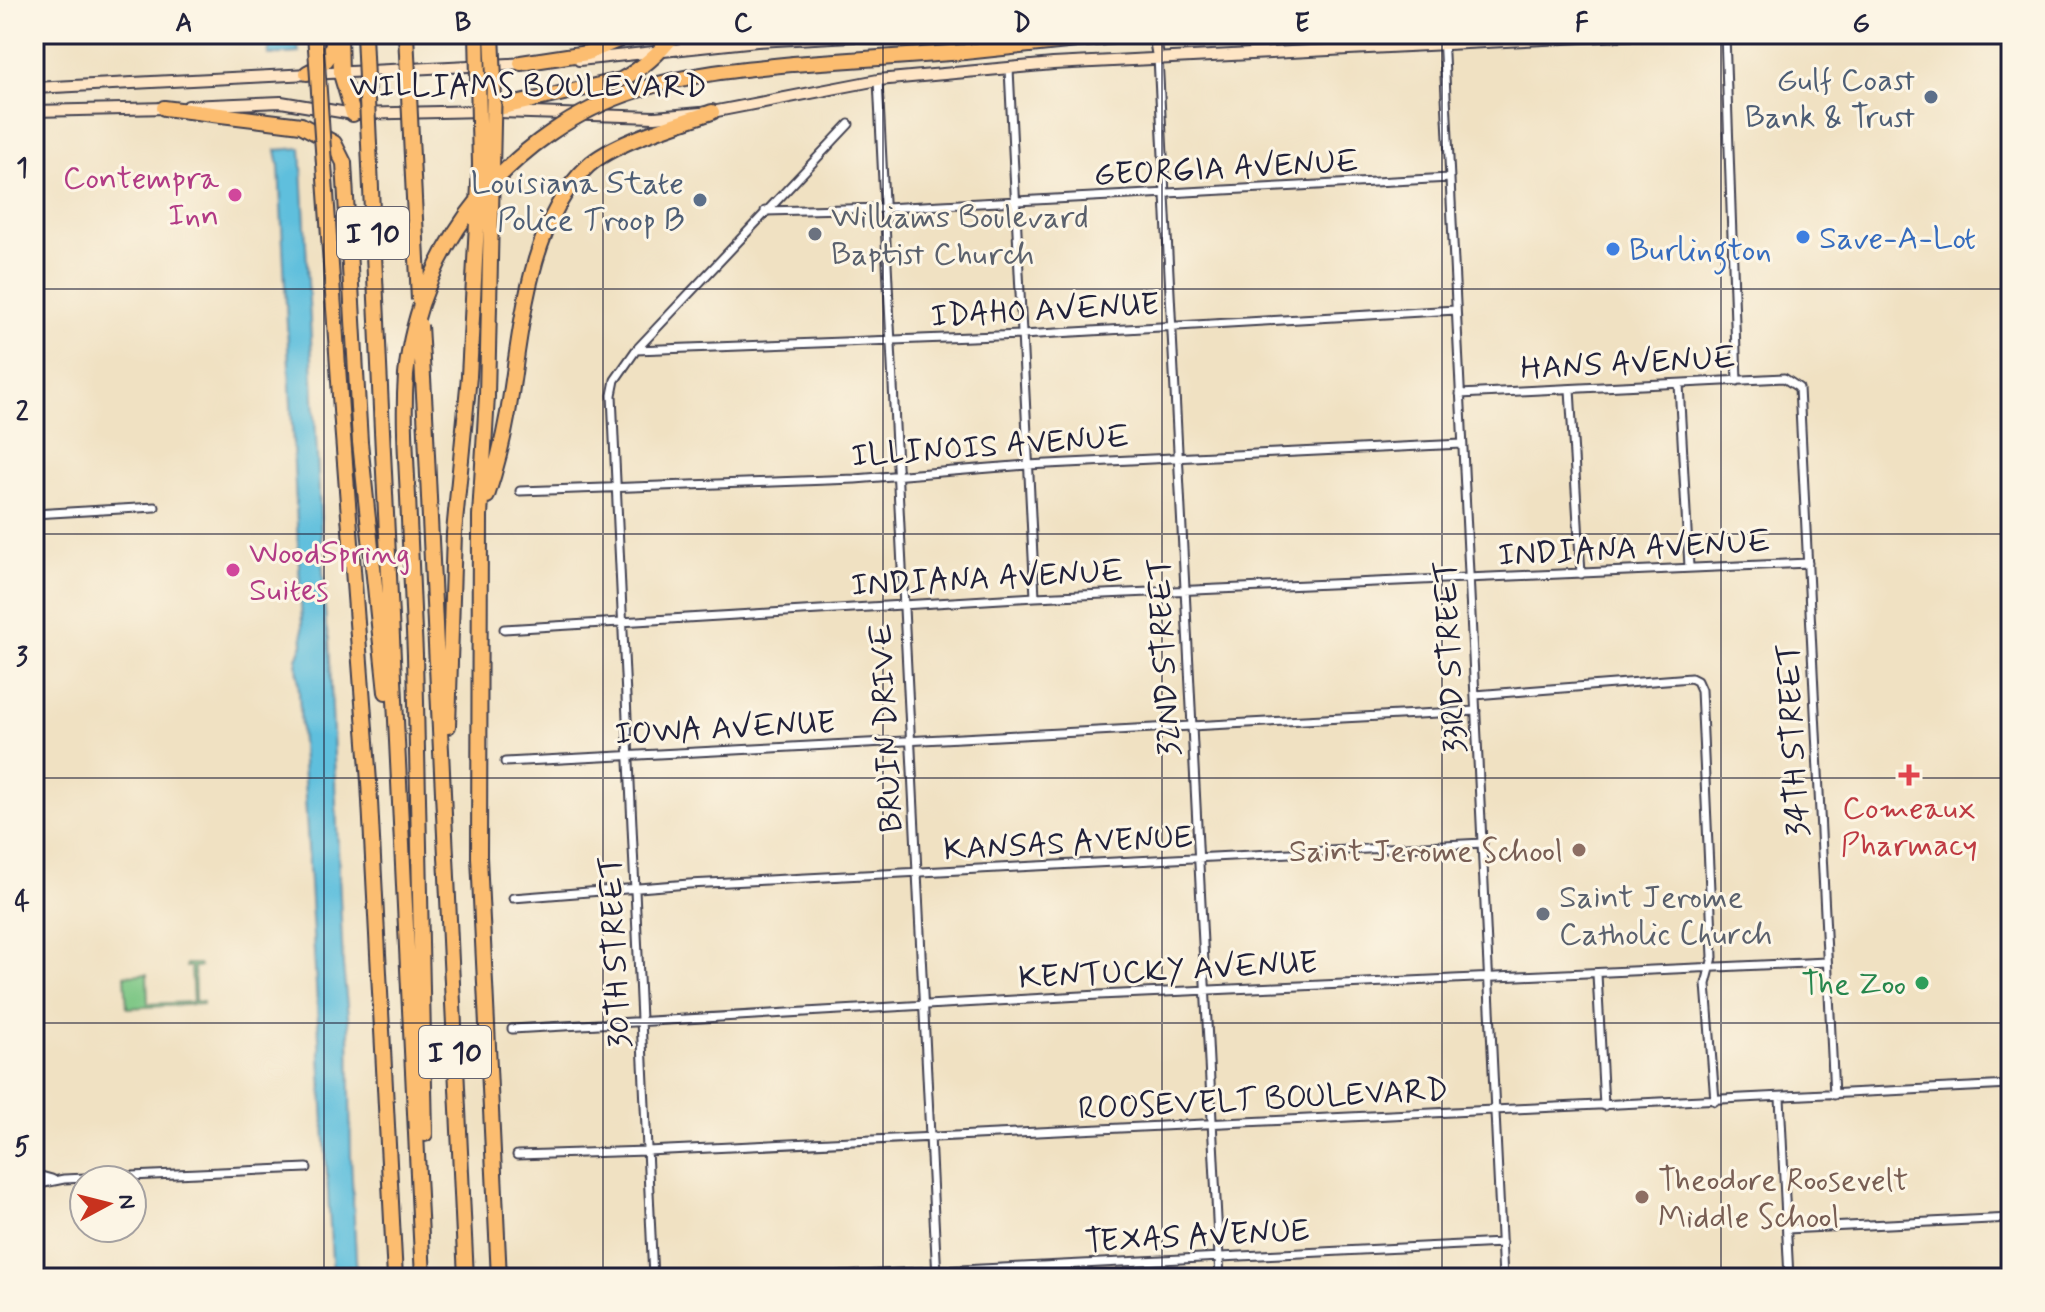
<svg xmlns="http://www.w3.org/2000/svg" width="2045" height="1312" font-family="Mynerve,sans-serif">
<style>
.green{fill:#7bc684;stroke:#4e7460;stroke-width:2}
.water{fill:#5fbfdd;stroke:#40708c;stroke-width:2}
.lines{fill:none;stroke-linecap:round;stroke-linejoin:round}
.street-casing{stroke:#413f4f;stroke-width:11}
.secondary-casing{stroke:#413f4f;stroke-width:14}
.highway-casing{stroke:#413f4f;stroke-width:18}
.street{stroke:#fff;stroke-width:7}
.secondary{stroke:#fee5c5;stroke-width:10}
.highway{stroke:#fcbd6f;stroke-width:14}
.highway-bridge-casing{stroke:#413f4f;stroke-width:18;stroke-linecap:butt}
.highway-bridge{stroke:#fcbd6f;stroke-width:14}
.grid{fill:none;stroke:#22223b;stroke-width:2;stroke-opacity:0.55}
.service-dot{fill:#5c6f8a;stroke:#fcf5e5;stroke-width:3}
.hotel-dot{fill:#d1479c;stroke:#fcf5e5;stroke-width:3}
.worship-dot{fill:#6b7280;stroke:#fcf5e5;stroke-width:3}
.shop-dot{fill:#3f7fe0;stroke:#fcf5e5;stroke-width:3}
.health-dot{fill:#e0444e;stroke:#fcf5e5;stroke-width:3}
.education-dot{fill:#8d6e63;stroke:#fcf5e5;stroke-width:3}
.leisure-dot{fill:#2e9e5b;stroke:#fcf5e5;stroke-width:3}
.labels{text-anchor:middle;stroke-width:6;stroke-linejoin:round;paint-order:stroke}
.shield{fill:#fcf5e5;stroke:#63616e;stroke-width:2}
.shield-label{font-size:30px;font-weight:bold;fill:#22223b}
.service-label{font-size:32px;fill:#4e5e75;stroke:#fcf5e5;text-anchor:end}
.street-label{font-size:32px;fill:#22223b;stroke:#fcf5e5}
.hotel-label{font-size:32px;fill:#b23c85;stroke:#fcf5e5;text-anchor:end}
.worship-label{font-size:32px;fill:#5b616d;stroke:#fcf5e5;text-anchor:start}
.shop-label{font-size:32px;fill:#366cbe;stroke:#fcf5e5;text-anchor:start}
.health-label{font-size:32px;fill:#be3a42;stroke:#fcf5e5}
.education-label{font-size:32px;fill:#785e54;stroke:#fcf5e5;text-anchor:end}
.leisure-label{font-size:32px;fill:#27864d;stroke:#fcf5e5;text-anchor:end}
.neatline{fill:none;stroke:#22223b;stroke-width:3}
.grid-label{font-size:26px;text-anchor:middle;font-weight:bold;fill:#22223b}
</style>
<rect width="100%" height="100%" fill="#fcf5e5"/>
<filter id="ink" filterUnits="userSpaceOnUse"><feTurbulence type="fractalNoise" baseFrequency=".0125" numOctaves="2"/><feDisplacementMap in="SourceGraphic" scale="16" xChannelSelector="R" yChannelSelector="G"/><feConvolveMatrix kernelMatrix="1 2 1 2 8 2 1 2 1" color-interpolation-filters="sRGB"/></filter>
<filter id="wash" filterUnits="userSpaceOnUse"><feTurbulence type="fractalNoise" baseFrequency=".006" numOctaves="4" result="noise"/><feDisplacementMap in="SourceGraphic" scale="32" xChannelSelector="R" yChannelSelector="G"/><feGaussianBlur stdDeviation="1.8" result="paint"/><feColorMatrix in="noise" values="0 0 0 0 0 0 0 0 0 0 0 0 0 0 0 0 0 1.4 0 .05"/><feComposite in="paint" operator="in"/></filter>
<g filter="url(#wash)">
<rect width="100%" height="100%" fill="#f0e1c2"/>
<path class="green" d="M186 964H199L200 967H194L195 1001 203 1002V1004L127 1008 125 975 147 974 148 1004 193 1002 191 967H186Z"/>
<path class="water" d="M272 34H296L299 53 268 55Z
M301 148 326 627 329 639 343 966 349 1026 351 1159 357 1278H333L297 659 303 644 279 166 276 150Z"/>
</g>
<g filter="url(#ink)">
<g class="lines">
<defs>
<path id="street" d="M1443 34 1503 1278
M1725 34 1737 381
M1158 57 1220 1278
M1009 69 1035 597
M878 80 937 1278
M765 211 885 208 1450 178
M636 350 1022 335 1456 310
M1679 384 1689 567
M1570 389 1581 574
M1460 394 1784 378 1799 388 1834 1095
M520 491 855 479 1027 465 1462 444
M34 514 155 507
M504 629 1035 597 1808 563
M1475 695 1691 678 1697 681 1701 690 1713 957 1706 984 1715 1101
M505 762 1476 711
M513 898 689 884 1483 843
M1597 974 1604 1106
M512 1029 1099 995 1827 962
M1780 1098 1789 1278
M517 1155 647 1151 2011 1085
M34 1174 52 1179
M34 1185 64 1179 307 1168
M1787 1229 2011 1218
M653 1278 612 395 615 380 636 350 849 124
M799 1278 1502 1243"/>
<path id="secondary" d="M1154 34 1158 57
M579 60 757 41 891 34
M34 88 527 63
M188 106 281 102 353 114 483 111
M34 111 168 108
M499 112 655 117 712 112 878 80 1053 64 1643 34"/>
<path id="highway" d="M340 34 341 74 353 114
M521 63 587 53 632 34
M793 64 965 52 1133 34
M307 73C325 64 331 59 334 38
M164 108 301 125 334 143 344 163 360 442 386 692
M485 111 621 80C643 68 659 54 674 34
M487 396 480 516 479 857 499 1278
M341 410 369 782 395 1278
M425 413 466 1278
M382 431 423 1278
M487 496C496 469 503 441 508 413 521 335 527 223 588 166 614 142 678 124 712 112
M415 655 425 1134
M448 726 454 533 469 376"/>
</defs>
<use href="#street" class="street-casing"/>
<use href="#secondary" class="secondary-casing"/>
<use href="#highway" class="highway-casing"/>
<use href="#street" class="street"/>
<use href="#secondary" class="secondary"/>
<use href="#highway" class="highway"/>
<defs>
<path id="highway-bridge" d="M315 34 341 410
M364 34 382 431
M406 34 419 300
M420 325 425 413
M469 376 480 165 477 34
M487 396 494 79 492 34
M415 655C413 602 410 549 408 497 406 456 403 416 406 375 419 244 512 130 638 90 688 74 741 69 793 64"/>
</defs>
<use href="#highway-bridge" class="highway-bridge-casing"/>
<use href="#highway-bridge" class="highway-bridge"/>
</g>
</g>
<path class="grid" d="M324 34V1278M603 34V1278M883 34V1278M1162 34V1278M1442 34V1278M1721 34V1278M34 289H2011M34 534H2011M34 778H2011M34 1023H2011"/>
<g class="service-dot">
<circle cx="1931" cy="97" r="8"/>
<circle cx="700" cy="200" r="8"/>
</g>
<g class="hotel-dot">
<circle cx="235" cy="195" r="8"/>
<circle cx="233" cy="570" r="8"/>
</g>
<g class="worship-dot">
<circle cx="815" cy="234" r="8"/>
<circle cx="1543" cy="914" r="8"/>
</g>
<g class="shop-dot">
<circle cx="1803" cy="237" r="8"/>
<circle cx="1613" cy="249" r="8"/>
</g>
<path class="health-dot" d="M1905 763h8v8h8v8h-8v8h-8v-8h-8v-8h8z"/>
<g class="education-dot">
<circle cx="1579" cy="850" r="8"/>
<circle cx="1642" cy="1197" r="8"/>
</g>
<circle class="leisure-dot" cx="1922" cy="983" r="8"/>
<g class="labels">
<g class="shield">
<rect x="337" y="207" width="72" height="52" rx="6"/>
<rect x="419" y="1026" width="72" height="52" rx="6"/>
</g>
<g class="shield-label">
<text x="373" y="243">I 10</text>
<text x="455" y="1062">I 10</text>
</g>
<g class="service-label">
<text x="1915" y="90">Gulf Coast<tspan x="1915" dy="37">Bank &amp; Trust</tspan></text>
<text x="684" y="193">Louisiana State<tspan x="684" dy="37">Police Troop B</tspan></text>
</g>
<g class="street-label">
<text x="528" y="96">WILLIAMS BOULEVARD</text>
<text transform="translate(1226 167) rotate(-3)" y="11">GEORGIA AVENUE</text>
<text transform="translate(1045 309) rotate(-3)" y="11">IDAHO AVENUE</text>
<text transform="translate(1628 362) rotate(-3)" y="11">HANS AVENUE</text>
<text transform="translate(990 445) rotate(-4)" y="11">ILLINOIS AVENUE</text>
<text transform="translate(1634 547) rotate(-3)" y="11">INDIANA AVENUE</text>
<text transform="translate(987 577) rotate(-3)" y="11">INDIANA AVENUE</text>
<text transform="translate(1163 657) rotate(-93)" y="11">32ND STREET</text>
<text transform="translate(1449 657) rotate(-93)" y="11">33RD STREET</text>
<text transform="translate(725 727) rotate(-3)" y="11">IOWA AVENUE</text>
<text transform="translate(885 728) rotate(-93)" y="11">BRUIN DRIVE</text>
<text transform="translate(1792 740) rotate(-93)" y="11">34TH STREET</text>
<text transform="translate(1068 842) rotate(-3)" y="11">KANSAS AVENUE</text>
<text transform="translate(614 952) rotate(-93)" y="11">30TH STREET</text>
<text transform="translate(1168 969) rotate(-3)" y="11">KENTUCKY AVENUE</text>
<text transform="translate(1263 1098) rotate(-3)" y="11">ROOSEVELT BOULEVARD</text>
<text transform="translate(1197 1235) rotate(-3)" y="11">TEXAS AVENUE</text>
</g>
<g class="hotel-label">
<text x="219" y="188">Contempra<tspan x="219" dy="37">Inn</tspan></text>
<text x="249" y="563" text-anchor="start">WoodSpring<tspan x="249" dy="37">Suites</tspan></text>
</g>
<g class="worship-label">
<text x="831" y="227">Williams Boulevard<tspan x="831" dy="37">Baptist Church</tspan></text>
<text x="1559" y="907">Saint Jerome<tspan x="1559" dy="37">Catholic Church</tspan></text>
</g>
<g class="shop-label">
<text x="1819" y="248">Save-A-Lot</text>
<text x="1629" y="260">Burlington</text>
</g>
<g class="health-label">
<text x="1909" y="818">Comeaux<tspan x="1909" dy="37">Pharmacy</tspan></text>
</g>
<g class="education-label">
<text x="1563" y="861">Saint Jerome School</text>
<text x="1658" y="1190" text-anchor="start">Theodore Roosevelt<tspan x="1658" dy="37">Middle School</tspan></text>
</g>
<g class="leisure-label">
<text x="1906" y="994">The Zoo</text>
</g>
</g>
<rect width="2045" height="1312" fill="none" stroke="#fcf5e5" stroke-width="88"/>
<g transform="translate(108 1204) rotate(83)"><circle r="38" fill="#fcf5e5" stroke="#a5a1a1" stroke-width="2"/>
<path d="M0-6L14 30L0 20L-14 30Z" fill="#c8321e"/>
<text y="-12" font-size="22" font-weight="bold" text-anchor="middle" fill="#22223b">N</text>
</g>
<rect x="44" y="44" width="1957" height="1224" class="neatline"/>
<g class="grid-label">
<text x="184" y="31">A</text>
<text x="463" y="31">B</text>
<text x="743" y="31">C</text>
<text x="1022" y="31">D</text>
<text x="1302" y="31">E</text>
<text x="1582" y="31">F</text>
<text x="1861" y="31">G</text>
<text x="22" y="176">1</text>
<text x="22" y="420">2</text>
<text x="22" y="665">3</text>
<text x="22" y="910">4</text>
<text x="22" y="1155">5</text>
</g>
</svg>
